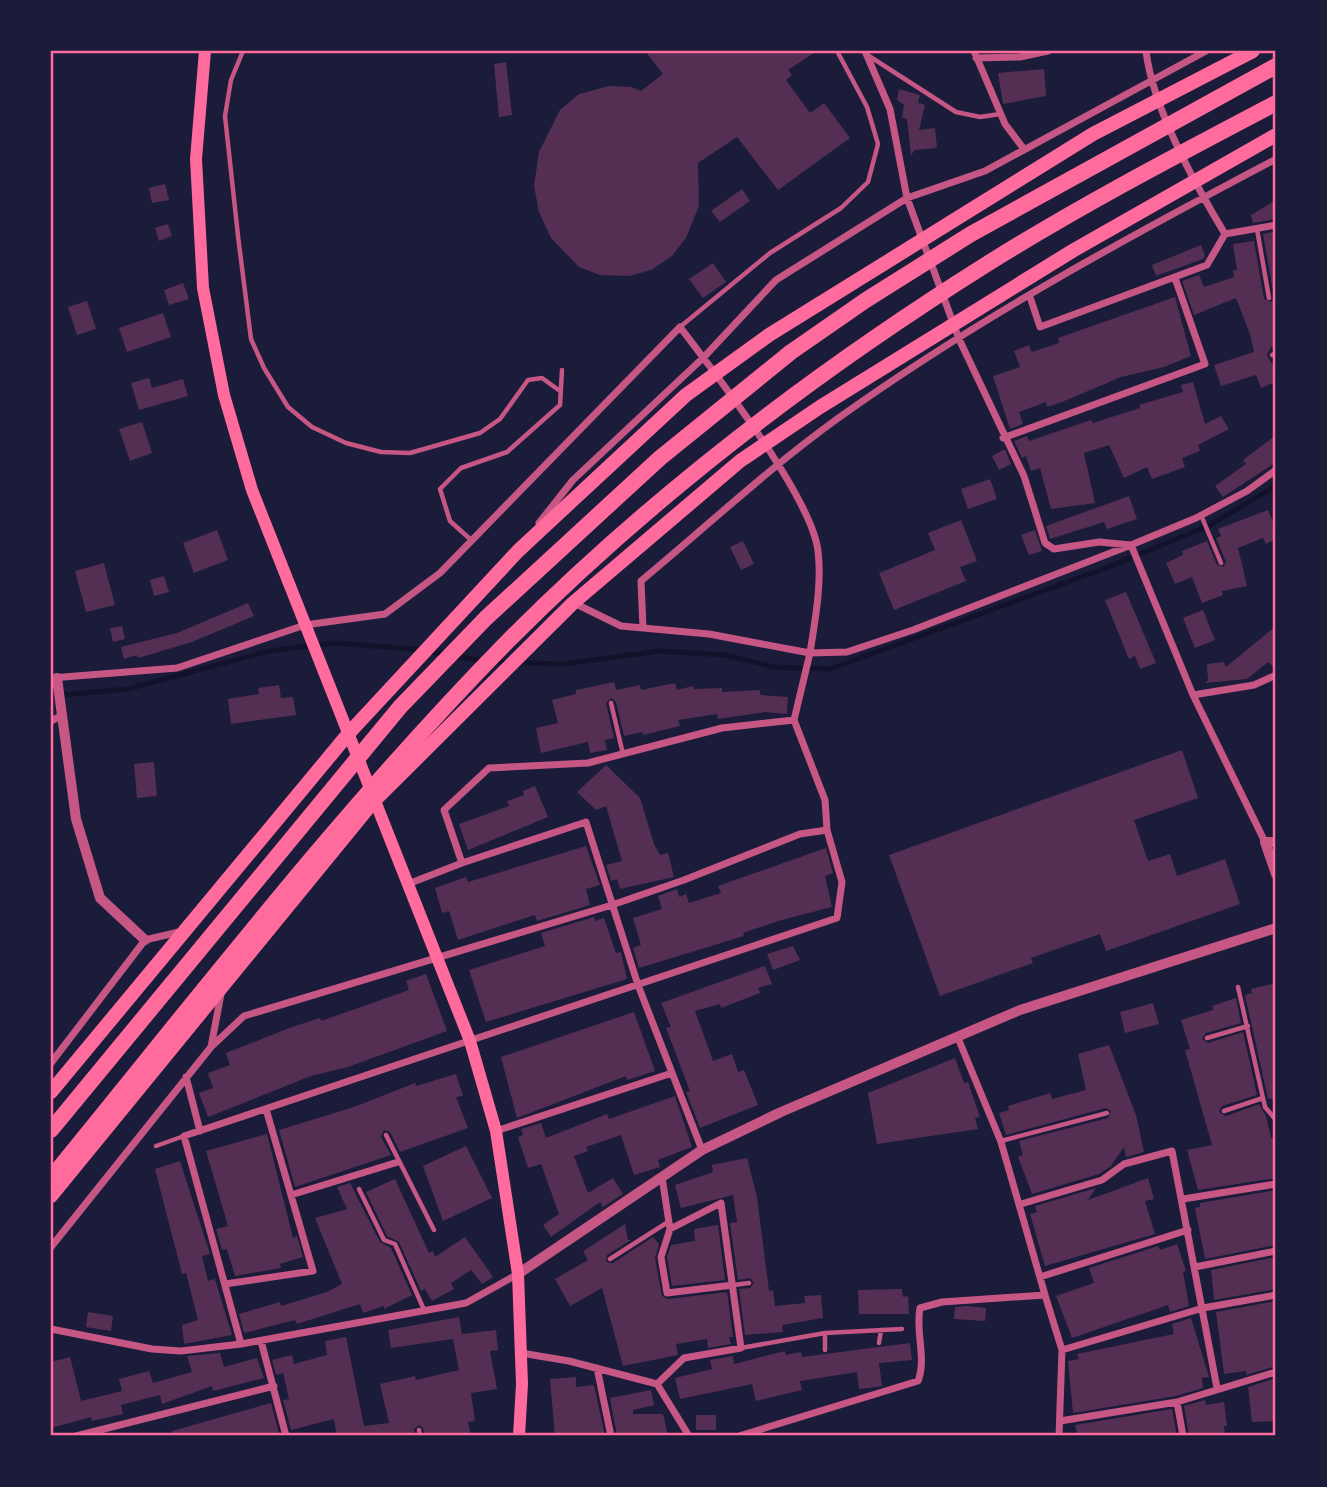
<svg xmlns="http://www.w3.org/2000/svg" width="1327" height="1487" font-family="'Source Sans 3',sans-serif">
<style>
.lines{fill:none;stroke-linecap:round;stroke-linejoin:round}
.stream{stroke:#12122b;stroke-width:5}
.building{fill:#542f53}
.service{stroke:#c65784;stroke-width:4.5}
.minor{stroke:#c65784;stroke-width:7}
.tertiary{stroke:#c65784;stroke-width:10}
.secondary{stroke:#ff6b9d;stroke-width:12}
.trunk{stroke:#ff6b9d;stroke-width:14}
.motorway{stroke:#ff6b9d;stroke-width:16}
.neatline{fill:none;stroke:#ff6b9d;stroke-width:2.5}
</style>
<rect width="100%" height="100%" fill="#1b1b3a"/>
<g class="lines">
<path class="stream" d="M495 662 564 664 659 651 725 655 774 667 830 669 1106 568 1208 526 1276 486
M51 696 128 689 269 651 334 643 412 649 485 661"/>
</g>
<path class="building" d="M645 51H817L788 70 792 75 786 80 810 113 824 103 850 138 778 190 737 137 698 163 699 206 686 238 672 256 651 270 629 276 600 275 579 267 551 238 539 212 534 186 539 152 560 110 579 94 609 86 631 87 641 91 663 74Z
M506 62 512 115 499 117 494 64Z
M1044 69 1046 96 1003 104 998 73Z
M899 89 920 95 918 103 925 105 919 130 935 128 937 148 914 150 911 156 907 119 902 118 904 105 897 100Z
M165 184 169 200 152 203 149 188Z
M742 189 750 201 720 222 711 211Z
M1276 200V219L1253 223 1251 215Z
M168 224 172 236 159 241 155 228Z
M1276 231V345L1271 347 1267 355 1276 371V382L1261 388 1256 375 1221 386 1214 365 1254 352 1250 334 1236 298 1194 315 1182 281 1199 275 1204 287 1234 277 1233 270H1237L1233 244 1254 241 1264 299 1271 302 1274 297 1263 234Z
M1201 245 1205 256 1203 259 1156 276 1152 265Z
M713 263 726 282 703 298 689 279Z
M183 283 189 299 169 305 164 290Z
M1175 297 1191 356 1164 367 1121 377 1062 402 1047 407 1046 402 1019 412 1023 424 1010 429 993 376 1020 367 1014 351 1029 345 1032 352 1059 343 1058 338Z
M87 301 96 329 77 335 68 307Z
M163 313 171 337 127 352 119 328Z
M149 378 152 388 183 379 188 396 139 410 131 383Z
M1193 382 1205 424 1221 416 1229 429 1198 445 1200 451 1182 458 1185 467 1152 479 1147 467 1124 478 1109 445 1084 453 1095 503 1051 509 1040 468 1031 471 1026 456 1022 458 1014 441 1027 436 1029 441 1091 420 1093 423 1140 408 1139 405 1183 392 1181 385Z
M142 422 152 453 130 461 119 429Z
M1276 435V462L1223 497 1215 486 1246 464 1243 460Z
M1005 449 1011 464 999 470 992 456Z
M990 479 997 499 968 509 961 489Z
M1129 496 1137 519 1107 529 1104 522 1050 539 1046 526Z
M1268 510 1276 529V539L1266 544 1263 538 1238 548 1247 586 1222 591 1223 595 1202 603 1192 577 1175 584 1166 563 1183 555 1182 551 1207 541 1217 565 1223 567 1226 562 1216 538 1221 536 1218 529Z
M961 520 977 561 960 567 966 581 894 610 879 573 935 550 928 533Z
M217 530 228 560 194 573 183 543Z
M1035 530 1042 551 1029 555 1021 535Z
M743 541 754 564 741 570 730 547Z
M104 563 115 605 86 612 75 571Z
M164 576 169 592 154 596 150 580Z
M1126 592 1156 663 1140 669 1135 656 1129 659 1105 600Z
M248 603 254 616 192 642 138 658 137 655 124 659 121 647 177 633Z
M1203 610 1215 640 1195 648 1183 618Z
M122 626 125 639 113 642 110 628Z
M1276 626V669L1268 662 1247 679 1205 683 1208 680 1207 664 1224 662 1226 667Z
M614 682 616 690 640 685 641 690 675 683 677 690 693 686 694 689 722 688V692L760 690V695L788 697 787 714 765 712 718 719 717 714 678 720 680 726 643 735V732L624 736 616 702 611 698 606 703 614 738 605 740 607 750 590 753 588 742 541 753 536 728 558 723 552 700 576 694V690Z
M279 685 281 698 293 697 296 715 231 724 228 699 259 694 258 688Z
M1182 750 1198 798 1134 820 1148 861 1170 854 1177 876 1225 859 1240 904 1106 951 1100 934 1031 958 1033 963 940 996 889 855Z
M154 762 157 796 137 798 134 764Z
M606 765 640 798 654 844 660 855 668 853 674 877 620 889 617 879 611 881 606 865 622 861 606 806 596 810 577 792Z
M535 786 548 817 468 850 459 824 509 806 507 801 524 795 523 791Z
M586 846 600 885 586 889 590 905 537 921 535 915 458 940 449 911 442 913 435 888 466 877 468 882Z
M826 848 833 873 825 876 832 907 778 921 743 933 744 936 639 968 633 948 641 945 633 918 662 909 658 896 677 889 679 897 686 894 689 903 721 893 718 886Z
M594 917 595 921 604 918 616 953 621 952 627 979 486 1022 469 970 545 946 541 933Z
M793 946 800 960 773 970 767 954Z
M765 966 772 984 758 988 760 993 721 1008 720 1004 695 1011 713 1061 732 1054 738 1072 744 1070 758 1105 700 1128 686 1092 690 1091 666 1028 671 1027 661 1003Z
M426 974 447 1031 348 1067 311 1076 208 1117 199 1093 213 1088 208 1073 230 1065 226 1053 292 1027 320 1018 321 1021 409 990 406 981Z
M1276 983V1098L1268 1099 1245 995 1252 993 1251 989Z
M1236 998 1241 1023 1206 1033 1202 1039 1208 1043 1243 1032 1257 1095 1222 1106 1219 1112 1226 1116 1259 1104 1266 1116 1271 1138 1275 1137 1276 1178 1198 1190 1187 1150 1212 1145 1185 1050 1190 1049 1181 1020 1213 1010 1212 1006Z
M1153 1003 1159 1024 1125 1033 1120 1012Z
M634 1012 655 1071 627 1080 626 1076 517 1118 501 1057Z
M1109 1045 1136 1115 1144 1152 1126 1157 1124 1147 1111 1166 1099 1174 1032 1194 1018 1157 1023 1155 1019 1141 1108 1118 1111 1111 1106 1108 1006 1135 999 1113 1009 1110 1008 1106 1050 1093 1052 1099 1086 1090 1078 1054Z
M955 1058 964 1083 968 1082 980 1117 975 1118 978 1129 877 1144 868 1093Z
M456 1074 463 1096 456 1097 468 1128 400 1152 390 1132 384 1130 381 1137 391 1155 295 1187 279 1130 354 1107 415 1083 416 1086Z
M675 1096 692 1147 658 1160 660 1167 634 1175 621 1135 586 1147 588 1151 574 1156 588 1193 613 1178 623 1194 603 1207 600 1202 551 1237 543 1225 559 1214 541 1164 528 1168 518 1137 523 1135 521 1129 541 1123 546 1138 607 1114 609 1119Z
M267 1134 293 1238 297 1236 303 1257 280 1264 281 1268 235 1276 227 1249 222 1250 216 1229 228 1226 206 1151Z
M466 1146 492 1198 443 1221 423 1166Z
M747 1158 757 1197 769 1291 773 1290 775 1306 805 1303 804 1296 821 1295 823 1318 782 1325 783 1332 745 1335 739 1289 750 1288 754 1283 750 1278 738 1280 730 1223 737 1222 733 1195 681 1208 675 1185 713 1172 712 1165Z
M180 1161 210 1254 202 1256 208 1281 215 1279 232 1335 184 1344 182 1325 198 1320 186 1273 182 1274 155 1169Z
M1148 1178 1154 1199 1145 1201 1155 1234 1045 1266 1030 1214 1037 1212 1035 1206 1096 1188 1088 1200Z
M395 1179 429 1253 433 1251 435 1257 465 1237 493 1277 482 1284 471 1270 451 1283 454 1289 432 1301 425 1289 421 1291 399 1242 387 1236 366 1192Z
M350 1183 380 1242 391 1248 412 1295 384 1309V1306L363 1313 360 1304 297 1324 295 1320 244 1333 239 1314 280 1302 281 1306 327 1292 342 1284 315 1218 347 1209 337 1187Z
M1276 1190V1245L1205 1259 1195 1208 1200 1207V1203Z
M625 1224 628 1240H631L607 1255 606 1262 613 1263 653 1237 659 1244 655 1258 662 1296 668 1299 727 1292 733 1337H729L731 1344 708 1348 707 1339 676 1344 678 1355 623 1366 602 1288 570 1306 555 1279 588 1260 583 1251Z
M718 1225 725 1280 672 1286 667 1257 671 1245 695 1241 694 1229Z
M1177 1244 1186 1271 1183 1272 1189 1306 1170 1312 1168 1305 1072 1338 1056 1296 1094 1283 1089 1268 1158 1246 1160 1250Z
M1276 1257V1289L1214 1300 1211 1270Z
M902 1289 903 1297 908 1296 909 1314H859L858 1290Z
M1276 1301V1366L1246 1375V1371L1224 1374 1216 1312Z
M966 1306 986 1308 985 1321 954 1319 955 1307Z
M88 1312 113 1316 111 1331 86 1327Z
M459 1317 462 1334 496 1330 498 1350 490 1351 497 1389 471 1393 475 1421 468 1422 471 1436H425L423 1428 419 1425 414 1429 415 1436H337L334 1419 291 1430 283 1400 289 1399 283 1373 276 1375 272 1360 292 1355 294 1364 327 1355 325 1341 346 1337 364 1426 389 1423 380 1384 415 1376 416 1380 459 1370 453 1339 391 1348 388 1330Z
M1191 1318 1209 1377 1202 1378 1203 1388 1176 1396 1073 1413 1068 1361 1079 1359 1077 1354 1174 1334 1172 1324Z
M910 1343 912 1360 879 1363 882 1386 877 1387 859 1389 857 1372 800 1381 802 1390 756 1401 752 1384 680 1399 675 1378 712 1369 710 1360 733 1356 734 1364 785 1351 786 1355 801 1352 802 1357Z
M220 1353 224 1367 257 1358 264 1378 213 1391 212 1386 162 1404 160 1395 121 1405 123 1414 92 1421 91 1417 51 1428V1362L70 1357 81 1401 122 1391 119 1379 149 1371 153 1383 192 1372 187 1356Z
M576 1377V1387L594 1385 605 1436H555L550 1379Z
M1276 1378V1421L1252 1422 1248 1387Z
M651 1390 654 1405 633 1410V1414H663L668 1436H617L610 1398Z
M1205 1400 1206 1405 1224 1402 1227 1426H1224L1225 1436H1189L1184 1406Z
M271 1403 279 1433 277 1436H173L172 1431Z
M1172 1409 1177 1436H1078L1075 1425Z
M696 1415H716V1430H696Z"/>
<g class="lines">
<path class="service" d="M243 51 231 80 225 116 238 236 251 339 264 368 288 407 312 427 346 443 381 452 410 453 480 433 500 419 528 380 542 378 560 391
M869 56 956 112 980 117 1000 114
M1257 229 1269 298
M680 327 770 253 841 208 868 182 878 144 867 107 837 51
M1272 355 1276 353
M1201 515 1221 563
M470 539 450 521 440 489 461 468 507 452 560 405 562 370
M611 703 623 754
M1238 987 1265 1107 1276 1120
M1207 1038 1248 1026
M1224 1111 1263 1098
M386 1135 434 1230
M1001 1141 1107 1113
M156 1146 184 1136
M359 1189 384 1240 395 1244 425 1312
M610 1259 668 1222
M734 1285 749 1283
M825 1333V1350
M879 1343 881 1330
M741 1348 825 1333 902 1329
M419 1430 420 1436"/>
<path class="minor" d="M865 51 890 109 907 198 959 339 1024 476 1045 543 1054 549 1099 542 1131 545 1193 695 1265 842
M974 51 1005 124 1024 149
M1146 51C1153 109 1195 184 1225 234
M976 58 1020 57 1048 51
M1030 297 1040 327 1207 265 1225 234 1276 225
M1003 438 1205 364 1175 278
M539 523 573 480 703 358 776 280 907 198 985 171 1206 51
M643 628 641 581C706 527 769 468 837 419 975 320 1126 238 1276 159
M51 678 177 668 305 625 385 614 440 573 680 327C715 373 812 498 818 551 822 584 815 620 810 653L847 652 913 630 1131 545 1196 518 1247 491 1276 470
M1193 695 1254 685 1276 675
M51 721 63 715
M408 884 462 863
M958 1038 1001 1142 1045 1295
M211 1047 244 1016 612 905 684 880 800 834 827 830
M51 1063 145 940 183 931
M186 1077 200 1131
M496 1131 672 1073
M702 1150 638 985 586 822 462 863 444 810 489 768 588 763 722 728 794 720
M662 1177 670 1229 661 1257 667 1293 733 1285
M291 1195 398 1162
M1183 1199 1276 1184
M1021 1204 1102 1180 1124 1164 1172 1151 1217 1388
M51 1247 211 1047 221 994
M1195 1267 1276 1251
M1040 1277 1188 1230
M225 1284 313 1271 266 1109
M51 1329 152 1349 181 1351 241 1344 466 1303 518 1274
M261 1341 286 1436
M241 1344 184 1136 837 918 842 882 827 830 825 800 794 720 810 653 709 634 621 626 574 603
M521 1353 569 1361 657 1384 689 1436
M597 1368 611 1436
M657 1384 684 1358 741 1348 721 1203 670 1229
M1177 1402 1183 1436
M1060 1421 1177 1402 1276 1372
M76 1436 274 1386
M739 1436 918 1381C927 1358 915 1332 920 1308L942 1302 1045 1295 1062 1350
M1059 1436 1062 1350 1203 1308 1276 1295"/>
<path class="tertiary" d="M57 678 76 819 100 898 145 940
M1276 842H1265L1276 874
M518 1274 702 1150 781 1112 1020 1010 1276 928"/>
<path class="secondary" d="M205 51 196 159 203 288 224 395 252 490 470 1041 496 1131 518 1274 522 1384 519 1436"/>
<path class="trunk" d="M51 1092 349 733 518 551 686 395 769 335 1093 134 1253 51
M51 1196 373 802 573 603 740 461 820 407 1074 250 1276 135"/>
<path class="motorway" d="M51 1130 400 707 486 618 660 458 791 352 866 300 971 234 1276 66
M51 1178C199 997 343 809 507 642 650 498 815 372 987 264 1081 205 1179 154 1276 103"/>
</g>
<rect width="1327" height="1487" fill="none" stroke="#1b1b3a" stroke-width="105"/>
<rect x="52" y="52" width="1222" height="1382" class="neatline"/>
</svg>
